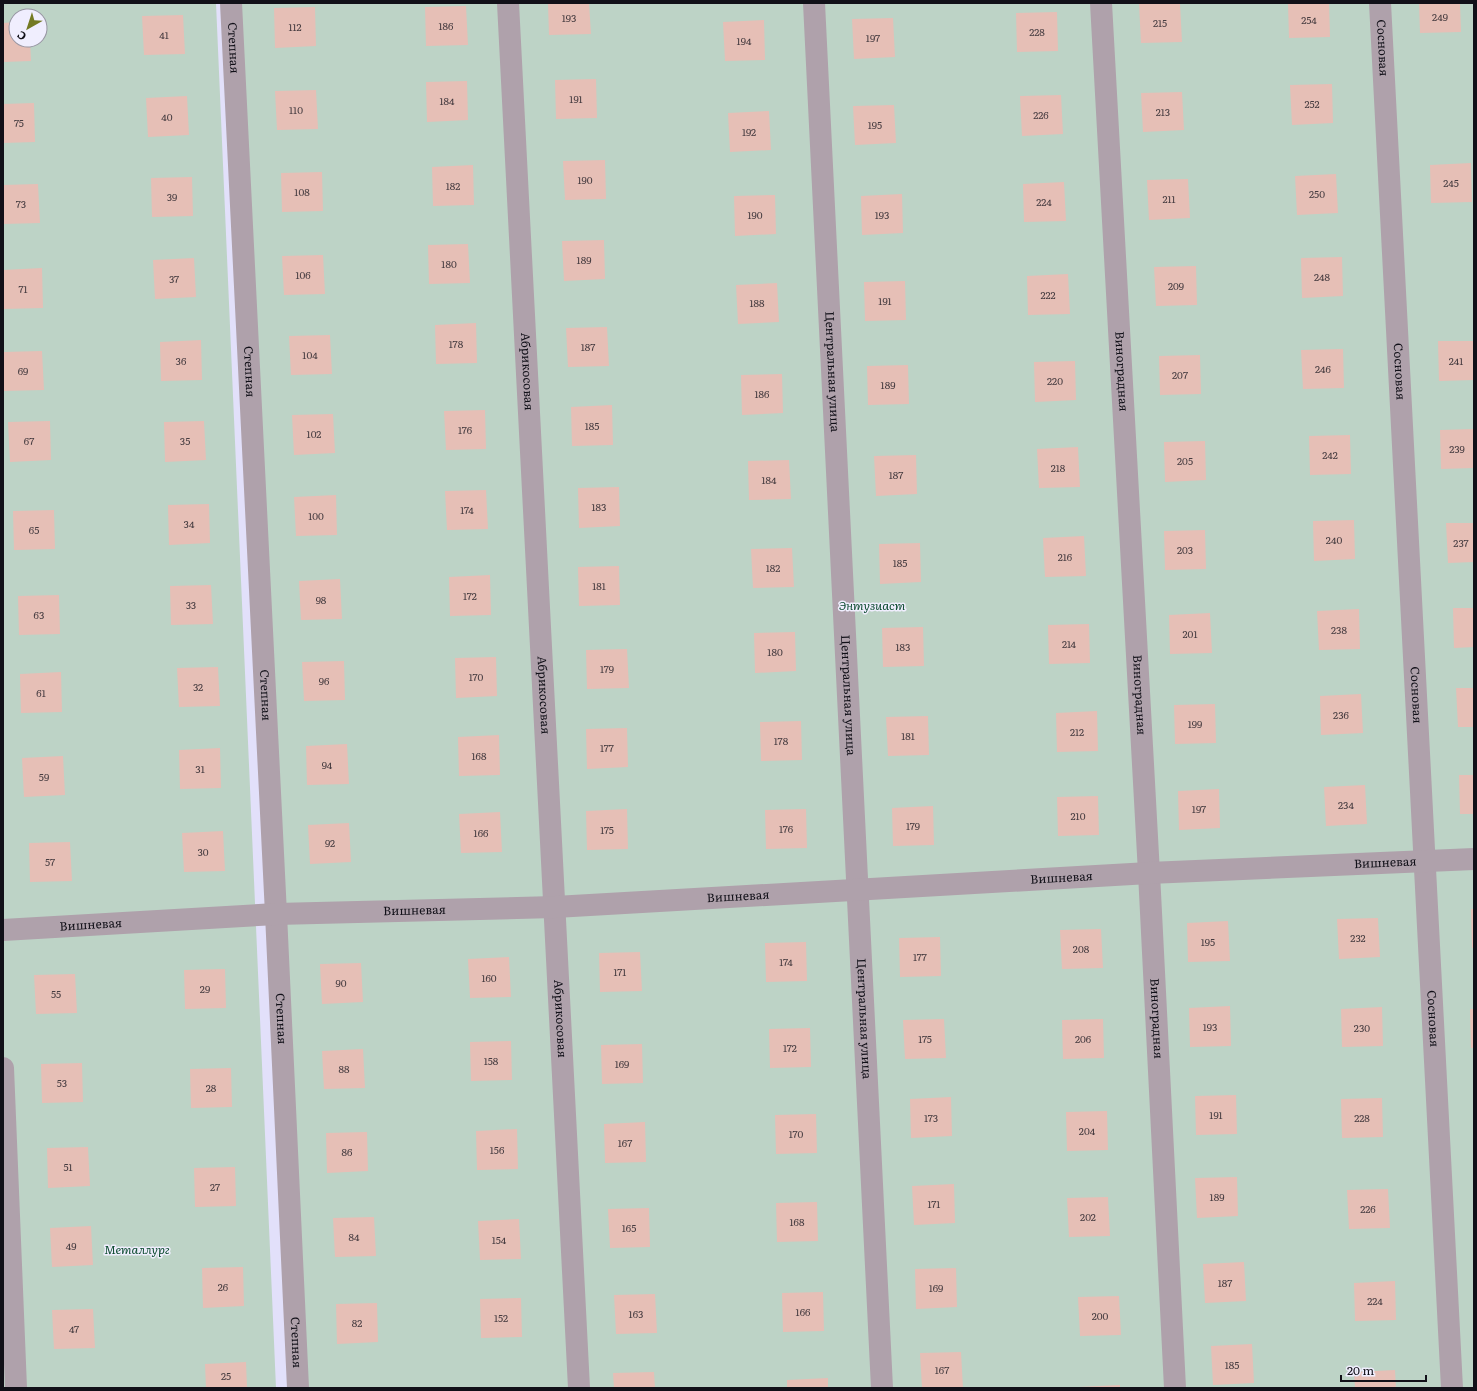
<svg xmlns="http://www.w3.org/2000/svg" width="1477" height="1391" font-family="Literata,serif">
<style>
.green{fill:#bdd3c6;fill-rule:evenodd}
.building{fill:#e6bfb6}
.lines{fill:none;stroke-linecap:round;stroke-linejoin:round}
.minor{stroke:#afa1ab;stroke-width:22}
.labels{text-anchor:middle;stroke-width:3;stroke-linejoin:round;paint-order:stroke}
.number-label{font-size:10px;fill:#463c40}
.street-label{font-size:12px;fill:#111018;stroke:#f0eefe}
.park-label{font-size:12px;font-style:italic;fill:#0b4a2e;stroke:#f0eefe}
</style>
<rect width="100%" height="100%" fill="#e2e0fa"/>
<path class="green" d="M3 3H216L276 1388H3ZM16 16H40V40H16Z
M241 3H1474V1388H305Z"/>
<path class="building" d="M548 3H589L591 34 549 35Z
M1180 3 1182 42 1141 43 1139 4Z
M1288 3H1329L1330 37 1289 38Z
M1419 3H1460L1461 32 1420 33Z
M466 6 468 45 426 46 425 7Z
M315 7 316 46 275 48 274 8Z
M1057 12 1058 51 1017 52 1016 13Z
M183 15 185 54 144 55 142 16Z
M893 18 895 57 854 59 852 19Z
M764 20 765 60 725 61 723 22Z
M16 22V40H30L31 61 3 62V23Z
M596 79 597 118 556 119 555 80Z
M467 81 468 120 427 122 426 82Z
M1332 84 1333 123 1292 125 1290 85Z
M316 90 318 129 277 130 275 91Z
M1182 92 1184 130 1143 132 1141 93Z
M1061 95 1063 134 1022 136 1020 96Z
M187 96 189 135 148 137 146 98Z
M34 103 35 142 3 143V104Z
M894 105 896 143 855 145 853 106Z
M769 111 771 150 730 152 728 113Z
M605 160 606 199 565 200 563 161Z
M1471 163 1472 202 1431 203 1430 165Z
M473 165 474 205 433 206 432 167Z
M322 172 323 211 282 212 281 173Z
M1336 174 1338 213 1297 215 1295 176Z
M192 177 193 216 152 217 151 178Z
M1188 179 1190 218 1149 220 1147 180Z
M1064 182 1066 221 1024 222 1023 184Z
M38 184 40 223 3 224V185Z
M902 194 903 233 862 235 861 196Z
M775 195 776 234 735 236 734 196Z
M604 240 605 279 564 281 562 241Z
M468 244 470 283 429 284 428 245Z
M323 255 325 294 284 295 282 256Z
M1342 257 1343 296 1302 298 1301 258Z
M194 258 196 297 155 299 153 260Z
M1196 266 1197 305 1156 306 1154 267Z
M42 268 43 308 3 309V270Z
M1068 274 1070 314 1028 315 1027 276Z
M905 281 906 320 865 321 864 282Z
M777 283 779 322 738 324 736 285Z
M476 323 477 363 436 364 435 325Z
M607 327 609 366 568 367 566 328Z
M330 335 332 374 291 375 289 336Z
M201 340 202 380 161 381 160 342Z
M1438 341H1474V380L1439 381Z
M1343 349 1344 388 1303 389 1301 350Z
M42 351 44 390 3 391V352Z
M1200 355 1201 394 1160 395 1159 356Z
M1075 361 1076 400 1035 402 1034 362Z
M908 365 909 404 868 405 867 366Z
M782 374 783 413 742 415 741 375Z
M612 405 613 445 572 446 571 407Z
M485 410 486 449 446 450 444 411Z
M333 414 335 453 294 455 292 415Z
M50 421 51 460 10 462 8 422Z
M204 421 206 460 165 462 164 422Z
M1474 429V468L1441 469 1440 430Z
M1350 435 1351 474 1310 475 1309 436Z
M1205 441 1206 480 1165 482 1164 442Z
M1078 447 1080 487 1039 488 1037 449Z
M916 455 917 494 876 496 874 456Z
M789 460 791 499 749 500 748 461Z
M619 487 620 526 579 528 578 488Z
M486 490 488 529 447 530 445 491Z
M336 495 337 535 296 536 294 497Z
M209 504 210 543 169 545 168 505Z
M54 510 55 549 14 550 13 511Z
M1354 520 1355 559 1314 561 1313 521Z
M1446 523H1474V562L1448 563Z
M1205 530 1206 569 1165 570 1164 531Z
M1084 536 1086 576 1045 577 1043 538Z
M920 543 921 582 880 584 879 544Z
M792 548 794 587 753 588 751 549Z
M619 566 620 605 579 606 578 567Z
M490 575 491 615 450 616 449 577Z
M340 579 342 619 301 620 299 581Z
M211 585 213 624 171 625 170 586Z
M59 595 60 634 19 635 18 596Z
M1453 608H1474V647L1454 648Z
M1359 609 1360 649 1319 650 1317 611Z
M1210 613 1212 653 1170 654 1169 615Z
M1089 624 1090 663 1049 664 1048 625Z
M923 627 924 666 883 667 882 628Z
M795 632 796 671 755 673 754 633Z
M627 649 629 688 587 689 586 650Z
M496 657 497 696 456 698 455 658Z
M344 661 345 700 304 701 302 662Z
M218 667 220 706 179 707 177 668Z
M61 672 62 712 21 713 20 674Z
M1456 688H1474V727H1458Z
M1361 694 1363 733 1321 735 1320 696Z
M1215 704 1216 743 1175 744 1174 705Z
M1097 711 1098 751 1057 752 1056 713Z
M928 716 929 755 888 756 886 717Z
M801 721 802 760 761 761 760 722Z
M627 728 628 767 587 769 586 729Z
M499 735 500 775 459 776 458 737Z
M347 744 349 784 307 785 306 746Z
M220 748 221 788 180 789 179 750Z
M63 756 65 795 24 797 22 758Z
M1459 775H1474V814H1460Z
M1365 785 1367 824 1326 826 1324 787Z
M1219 789 1220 828 1179 830 1178 791Z
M1098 796 1099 835 1058 836 1057 797Z
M933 806 934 845 893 846 892 808Z
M627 809 628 849 587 850 586 811Z
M806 809 807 848 766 849 765 810Z
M500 812 502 852 461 853 459 814Z
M349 823 351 862 310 864 308 825Z
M223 831 225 871 184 872 182 833Z
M70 842 72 881 30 882 29 843Z
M1471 909H1474V948H1472Z
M1378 918 1380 957 1339 959 1337 919Z
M1228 921 1230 961 1188 962 1187 923Z
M1101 929 1103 968 1062 969 1060 930Z
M940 937 941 976 900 977 899 938Z
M806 942 807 981 766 982 765 943Z
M640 952 642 991 600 992 599 953Z
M509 957 511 997 470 998 468 959Z
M361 963 363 1002 322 1004 320 964Z
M225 969 226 1008 185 1009 184 970Z
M75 974 77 1013 36 1014 34 975Z
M1230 1006 1231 1046 1190 1047 1189 1008Z
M1382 1007 1383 1046 1342 1047 1341 1009Z
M1470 1009H1474V1048H1471Z
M944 1019 946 1058 905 1059 903 1020Z
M1103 1019 1104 1058 1063 1059 1062 1020Z
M810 1028 811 1067 770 1068 769 1029Z
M511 1041 512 1080 471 1081 470 1042Z
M642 1044 643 1083 602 1084 601 1045Z
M363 1049 365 1088 324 1089 322 1051Z
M82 1063 83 1102 42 1103 41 1064Z
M231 1068 232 1107 191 1108 190 1069Z
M1236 1095 1237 1134 1196 1135 1195 1096Z
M951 1097 952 1136 911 1138 910 1099Z
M1382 1098 1383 1137 1342 1138 1341 1099Z
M1107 1111 1108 1150 1067 1151 1066 1112Z
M816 1114 817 1153 776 1154 775 1115Z
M645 1122 646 1162 605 1163 604 1124Z
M517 1129 518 1169 477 1170 476 1131Z
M367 1132 368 1171 327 1173 326 1133Z
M88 1147 90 1186 48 1188 47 1148Z
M235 1167 236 1206 195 1207 194 1168Z
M1237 1177 1238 1216 1197 1218 1195 1178Z
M954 1184 955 1223 914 1225 912 1186Z
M1388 1189 1390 1228 1349 1229 1347 1190Z
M1108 1197 1110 1236 1069 1237 1067 1198Z
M817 1202 818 1241 777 1242 776 1203Z
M649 1208 650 1247 610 1248 608 1209Z
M374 1217 376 1256 335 1257 333 1218Z
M519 1219 521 1259 480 1260 478 1221Z
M91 1226 93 1265 52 1267 50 1228Z
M1244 1262 1246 1301 1205 1303 1203 1264Z
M243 1267 244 1306 203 1308 202 1268Z
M956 1268 957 1307 916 1309 915 1269Z
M1395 1281 1396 1320 1355 1321 1354 1283Z
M823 1292 824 1331 783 1332 782 1293Z
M655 1294 657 1333 616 1334 614 1295Z
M1119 1296 1121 1335 1080 1336 1078 1297Z
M521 1298 522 1337 481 1338 480 1299Z
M377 1303 378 1342 337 1344 336 1304Z
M93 1309 95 1348 54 1349 52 1310Z
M1252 1344 1254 1383 1213 1385 1211 1346Z
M961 1352 963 1388H922L920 1353Z
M246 1362 247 1388H206L205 1364Z
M1395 1370 1396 1388H1355L1354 1372Z
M654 1372 655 1388H614L613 1373Z
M828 1378V1388H787V1380Z
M1120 1385V1388H1079V1387Z"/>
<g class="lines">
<g class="minor">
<path id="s1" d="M231 3 276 914 298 1388"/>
<path id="s2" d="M508 3 579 1388"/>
<path id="s3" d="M814 3 882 1388"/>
<path id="s4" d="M1101 3 1149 873 1175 1388"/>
<path id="s5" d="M1380 3 1452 1388"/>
<path id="s6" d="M3 930 276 914 555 907 1149 873 1474 859"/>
<path d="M3 1068 16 1388"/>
</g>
</g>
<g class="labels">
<g class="number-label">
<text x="1440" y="21">249</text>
<text x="569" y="22">193</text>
<text x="1309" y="24">254</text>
<text x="1160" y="27">215</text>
<text x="446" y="30">186</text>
<text x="295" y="31">112</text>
<text x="1037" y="36">228</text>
<text x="164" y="39">41</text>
<text x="873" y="42">197</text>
<text x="744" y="45">194</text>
<text x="576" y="103">191</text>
<text x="447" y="105">184</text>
<text x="1312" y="108">252</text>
<text x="296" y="114">110</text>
<text x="1163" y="116">213</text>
<text x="1041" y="119">226</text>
<text x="167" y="121">40</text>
<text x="19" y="127">75</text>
<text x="875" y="129">195</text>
<text x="749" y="136">192</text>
<text x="585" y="184">190</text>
<text x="1451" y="187">245</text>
<text x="453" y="190">182</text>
<text x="302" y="196">108</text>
<text x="1317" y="198">250</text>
<text x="172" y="201">39</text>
<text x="1169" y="203">211</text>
<text x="1044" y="206">224</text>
<text x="21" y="208">73</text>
<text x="755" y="219">190</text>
<text x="882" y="219">193</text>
<text x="584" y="264">189</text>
<text x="449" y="268">180</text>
<text x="303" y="279">106</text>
<text x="1322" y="281">248</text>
<text x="174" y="283">37</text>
<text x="1176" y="290">209</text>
<text x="23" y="293">71</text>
<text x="1048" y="299">222</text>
<text x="885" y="305">191</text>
<text x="757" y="307">188</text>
<text x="456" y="348">178</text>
<text x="588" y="351">187</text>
<text x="310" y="359">104</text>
<text x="181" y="365">36</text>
<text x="1456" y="365">241</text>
<text x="1323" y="373">246</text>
<text x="23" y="375">69</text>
<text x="1180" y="379">207</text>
<text x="1055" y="385">220</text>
<text x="888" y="389">189</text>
<text x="762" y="398">186</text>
<text x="592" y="430">185</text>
<text x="465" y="434">176</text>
<text x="314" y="438">102</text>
<text x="29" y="445">67</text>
<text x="185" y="445">35</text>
<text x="1457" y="453">239</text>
<text x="1330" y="459">242</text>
<text x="1185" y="465">205</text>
<text x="1058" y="472">218</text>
<text x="896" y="479">187</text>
<text x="769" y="484">184</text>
<text x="599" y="511">183</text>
<text x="467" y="514">174</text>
<text x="316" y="520">100</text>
<text x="189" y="528">34</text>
<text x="34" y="534">65</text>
<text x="1334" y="544">240</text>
<text x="1461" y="547">237</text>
<text x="1185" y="554">203</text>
<text x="1065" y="561">216</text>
<text x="900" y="567">185</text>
<text x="773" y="572">182</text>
<text x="599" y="590">181</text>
<text x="470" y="600">172</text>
<text x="321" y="604">98</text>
<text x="191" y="609">33</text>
<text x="39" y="619">63</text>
<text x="1339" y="634">238</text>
<text x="1190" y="638">201</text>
<text x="1069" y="648">214</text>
<text x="903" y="651">183</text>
<text x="775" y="656">180</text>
<text x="607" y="673">179</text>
<text x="476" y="681">170</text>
<text x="324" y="685">96</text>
<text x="198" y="691">32</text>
<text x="41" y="697">61</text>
<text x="1341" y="719">236</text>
<text x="1195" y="728">199</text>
<text x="1077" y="736">212</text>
<text x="908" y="740">181</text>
<text x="781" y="745">178</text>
<text x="607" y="752">177</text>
<text x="479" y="760">168</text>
<text x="327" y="769">94</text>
<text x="200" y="773">31</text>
<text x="44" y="781">59</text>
<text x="1346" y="809">234</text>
<text x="1199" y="813">197</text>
<text x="1078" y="820">210</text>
<text x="913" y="830">179</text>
<text x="786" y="833">176</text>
<text x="607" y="834">175</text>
<text x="481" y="837">166</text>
<text x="330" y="847">92</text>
<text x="203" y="856">30</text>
<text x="50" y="866">57</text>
<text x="1358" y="942">232</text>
<text x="1208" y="946">195</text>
<text x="1081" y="953">208</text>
<text x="920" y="961">177</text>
<text x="786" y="966">174</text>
<text x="620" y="976">171</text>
<text x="489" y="982">160</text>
<text x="341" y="987">90</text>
<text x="205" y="993">29</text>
<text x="56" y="998">55</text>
<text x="1210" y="1031">193</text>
<text x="1362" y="1032">230</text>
<text x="925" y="1043">175</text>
<text x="1083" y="1043">206</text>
<text x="790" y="1052">172</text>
<text x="491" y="1065">158</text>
<text x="622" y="1068">169</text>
<text x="344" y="1073">88</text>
<text x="62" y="1087">53</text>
<text x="211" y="1092">28</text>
<text x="1216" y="1119">191</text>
<text x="931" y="1122">173</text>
<text x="1362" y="1122">228</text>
<text x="1087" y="1135">204</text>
<text x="796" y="1138">170</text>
<text x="625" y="1147">167</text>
<text x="497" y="1154">156</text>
<text x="347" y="1156">86</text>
<text x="68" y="1171">51</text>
<text x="215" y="1191">27</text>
<text x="1217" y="1201">189</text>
<text x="934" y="1208">171</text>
<text x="1368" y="1213">226</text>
<text x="1088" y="1221">202</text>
<text x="797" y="1226">168</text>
<text x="629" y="1232">165</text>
<text x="354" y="1241">84</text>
<text x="499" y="1244">154</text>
<text x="71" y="1250">49</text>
<text x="1225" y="1287">187</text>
<text x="223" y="1291">26</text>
<text x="936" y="1292">169</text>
<text x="1375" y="1305">224</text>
<text x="803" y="1316">166</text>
<text x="636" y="1318">163</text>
<text x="1100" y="1320">200</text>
<text x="501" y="1322">152</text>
<text x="357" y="1327">82</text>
<text x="74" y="1333">47</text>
<text x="1232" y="1369">185</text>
<text x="942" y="1374">167</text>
<text x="226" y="1380">25</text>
</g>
<g class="street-label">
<text dy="4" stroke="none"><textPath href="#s1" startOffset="45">Степная</textPath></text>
<text dy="4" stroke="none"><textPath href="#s5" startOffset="45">Сосновая</textPath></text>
<text dy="4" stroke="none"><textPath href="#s1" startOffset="369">Степная</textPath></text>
<text dy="4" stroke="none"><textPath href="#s2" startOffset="369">Абрикосовая</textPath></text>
<text dy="4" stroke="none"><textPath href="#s3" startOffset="369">Центральная улица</textPath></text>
<text dy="4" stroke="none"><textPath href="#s4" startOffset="369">Виноградная</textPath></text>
<text dy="4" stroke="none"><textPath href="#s5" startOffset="369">Сосновая</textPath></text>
<text dy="4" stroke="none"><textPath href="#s1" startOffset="693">Степная</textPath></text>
<text dy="4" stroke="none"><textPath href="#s2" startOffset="693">Абрикосовая</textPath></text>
<text dy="4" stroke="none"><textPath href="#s3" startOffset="693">Центральная улица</textPath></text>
<text dy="4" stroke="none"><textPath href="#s4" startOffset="693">Виноградная</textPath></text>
<text dy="4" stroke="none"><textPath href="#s5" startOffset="693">Сосновая</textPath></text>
<text dy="4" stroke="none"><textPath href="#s6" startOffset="1384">Вишневая</textPath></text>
<text dy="4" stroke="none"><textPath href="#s6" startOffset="1060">Вишневая</textPath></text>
<text dy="4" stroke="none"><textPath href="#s6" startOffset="736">Вишневая</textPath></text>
<text dy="4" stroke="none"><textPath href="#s6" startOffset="412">Вишневая</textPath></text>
<text dy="4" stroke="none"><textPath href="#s6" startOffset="88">Вишневая</textPath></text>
<text dy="4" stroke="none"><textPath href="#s1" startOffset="1017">Степная</textPath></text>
<text dy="4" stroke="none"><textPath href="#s2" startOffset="1017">Абрикосовая</textPath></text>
<text dy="4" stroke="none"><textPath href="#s3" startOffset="1017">Центральная улица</textPath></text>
<text dy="4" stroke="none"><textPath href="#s4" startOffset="1017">Виноградная</textPath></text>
<text dy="4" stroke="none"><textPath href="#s5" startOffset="1017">Сосновая</textPath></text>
<text dy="4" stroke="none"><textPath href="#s1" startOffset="1341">Степная</textPath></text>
</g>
<g class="park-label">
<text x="872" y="610">Энтузиаст</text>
<text x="137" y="1254">Металлург</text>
</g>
</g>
<rect width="1477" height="1391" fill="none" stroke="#111018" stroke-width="8"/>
<g transform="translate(28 28) rotate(219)"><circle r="19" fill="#f0eefe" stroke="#9795a2"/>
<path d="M0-3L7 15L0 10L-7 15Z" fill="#747a23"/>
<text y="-6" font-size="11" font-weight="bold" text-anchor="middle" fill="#111018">С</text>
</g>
<path d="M1341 1375v6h85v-6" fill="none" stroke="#111018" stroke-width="2"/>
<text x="1347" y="1375" font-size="12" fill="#111018" stroke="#f0eefe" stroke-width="3" paint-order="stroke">20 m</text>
</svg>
